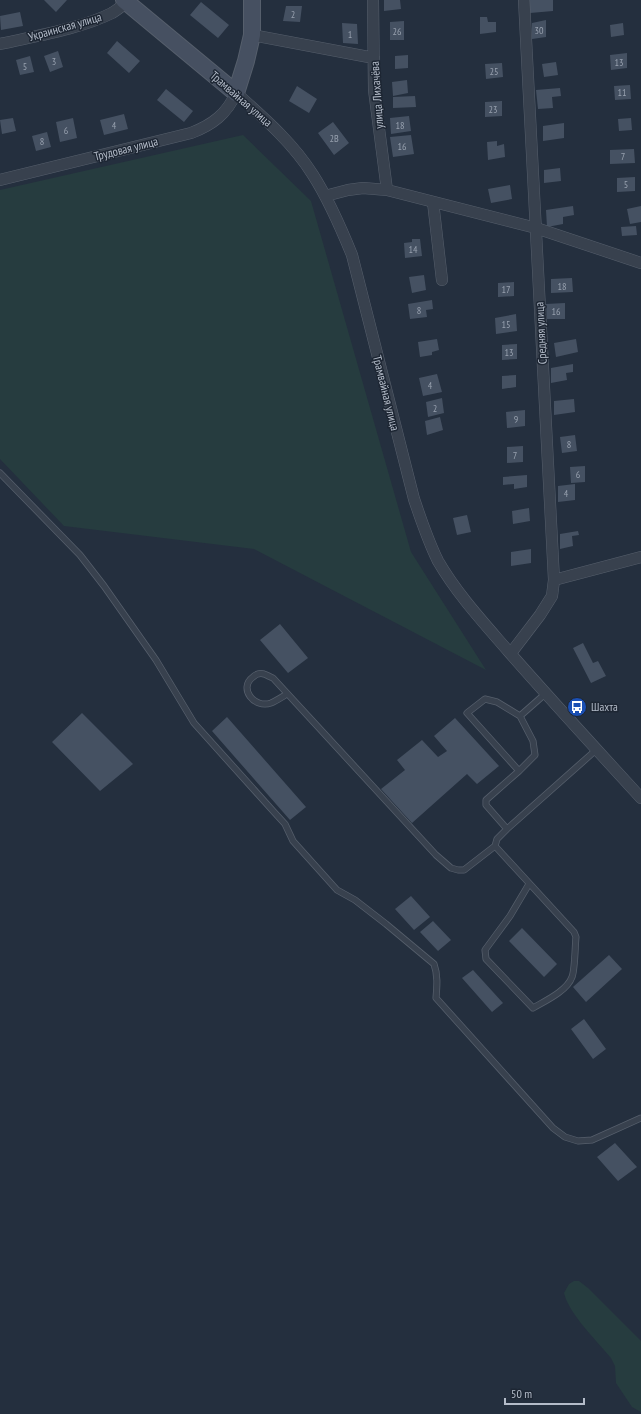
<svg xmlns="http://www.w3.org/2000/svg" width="641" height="1414" font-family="'PT Sans Narrow',sans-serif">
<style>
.green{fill:#263c3f}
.building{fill:#455162}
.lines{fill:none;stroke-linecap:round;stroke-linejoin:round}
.lane-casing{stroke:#565f6c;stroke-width:7}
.street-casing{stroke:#565f6c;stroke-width:12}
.secondary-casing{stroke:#565f6c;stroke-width:18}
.lane{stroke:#38414e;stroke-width:5.5}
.street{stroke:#38414e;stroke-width:11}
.secondary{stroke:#465061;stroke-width:16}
.labels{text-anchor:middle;stroke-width:3;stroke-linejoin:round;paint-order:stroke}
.number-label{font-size:10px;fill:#98a1af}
.street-label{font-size:12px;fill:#b4bcc9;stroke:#1d2633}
.poi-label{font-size:12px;fill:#b4bcc9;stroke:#1d2633;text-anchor:start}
</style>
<rect width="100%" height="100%" fill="#242f3e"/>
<path class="green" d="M243 135 311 201 411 552 486 670 254 549 64 526 0 459V190Z
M574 1281H579L588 1288 641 1341V1412L632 1407 616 1383 615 1366 611 1358C597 1341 569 1314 564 1293L569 1284Z"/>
<path class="building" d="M44 0H67L56 12Z
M384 0H400L401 9 384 11Z
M530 0H553V11L530 13Z
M201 2 229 25 218 38 190 15Z
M286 6H302L300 22 283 21Z
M20 12 23 26 1 30 0 16Z
M480 17H487L488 22H496V32L480 34Z
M546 20V37L532 39V23Z
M404 21V40H390V22Z
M342 23 357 24 358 44 343 43Z
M623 23 624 35 611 37 610 25Z
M117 41 140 61 129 73 107 53Z
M58 51 63 67 50 72 44 56Z
M627 53V68L611 70 610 55Z
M408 55V68L395 69V56Z
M30 56 34 72 20 75 16 60Z
M556 62 558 75 544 77 542 64Z
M502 63 503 77 486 79 485 64Z
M407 80 408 93 393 96 392 82Z
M630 85 631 99 615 100 614 86Z
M297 86 317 99 309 113 289 101Z
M560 88 561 96 552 97 553 108 538 109 536 90Z
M166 89 193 111 184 122 157 100Z
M415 96 416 107 393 108V97Z
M502 101V116L485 117V102Z
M124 114 128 129 104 135 100 120Z
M409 116 411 131 391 134 390 118Z
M13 118 16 131 2 134 0 120Z
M73 118 77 138 60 142 56 122Z
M631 118 632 130 619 131 618 119Z
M333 122 349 143 334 155 318 133Z
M564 123V138L543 141V126Z
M47 132 51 147 36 151 32 136Z
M411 135 414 154 393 157 390 137Z
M497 141V146L504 144 505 157 488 160 487 142Z
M634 149 635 163 610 164V150Z
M560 168 561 181 544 183V170Z
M635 177V191L617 192V178Z
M510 185 512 199 491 203 488 189Z
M573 206 574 215 563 217V224L547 227 546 210Z
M641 206V222L630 224 627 209Z
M636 226 637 235 622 236 621 227Z
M412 239H420L422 256 405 258 404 243 412 242Z
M424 275 426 290 412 293 409 277Z
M572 278 573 292 551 293V279Z
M514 282V296L498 297V283Z
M432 300 433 309 426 310 427 317 410 319 408 304Z
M565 303V319H547L546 304Z
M516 314 517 331 496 334 495 318Z
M437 339 439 350 432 352V355L420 357 418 342Z
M576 339 578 352 556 357 554 343Z
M517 344V359L502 360V345Z
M573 364V372L566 373 567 380 551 383V368Z
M437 374 442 392 423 396 419 378Z
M516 375V387L502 389V376Z
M442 398 444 413 428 417 426 402Z
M574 399 575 412 554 415V401Z
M525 410V426L507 428 506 412Z
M440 417 443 430 427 435 425 421Z
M575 435 577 451 562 453 560 437Z
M523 446V462L507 463V447Z
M585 466V482L571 483 570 467Z
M527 475V487L514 489V484L503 485V477Z
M575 484V500L558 502V486Z
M529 508 530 521 513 524 512 511Z
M467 515 471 532 457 535 453 518Z
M578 531 579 535 572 536 573 546 560 549V534Z
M531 549V563L511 566V552Z
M280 624 308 658 288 673 260 640Z
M583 643 593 663 598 661 606 676 591 683 573 648Z
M575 699 584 710 579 714 570 704Z
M82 713 133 764 100 791 52 742Z
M227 717 306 807 290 820 212 731Z
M455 718 499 766 477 784 467 774 412 823 381 789 405 770 397 760 422 740 438 757 447 751 434 736Z
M411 896 430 917 414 930 395 909Z
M433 921 451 940 438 951 420 932Z
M522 928 557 964 544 977 509 941Z
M609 955 622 969 586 1002 573 987Z
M473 970 503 1003 492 1012 462 978Z
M584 1019 606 1049 593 1059 571 1029Z
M615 1143 637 1167 618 1181 597 1157Z"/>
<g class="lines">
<defs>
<path id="lane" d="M0 473 80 555 104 586 156 660 194 723 274 812 285 824 293 841 337 890 355 900 386 924 434 964C438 975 437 986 436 998L553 1128 565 1137 578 1141 592 1140 641 1118
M287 694C282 697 276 701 271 703 254 709 238 688 253 677 256 674 260 673 264 674 267 675 270 677 273 678L436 855 451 868 458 870H464L495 846
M520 716 533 741 535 755 519 771 467 713 485 699 497 702 520 716 545 694
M519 771 486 800V805L507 829 497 839 495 846 574 932 576 937C575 946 575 970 572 977 567 991 545 1001 533 1008L486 959 485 950 510 916 529 884
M507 829 596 750"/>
<path id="street" d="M373 0 374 90 387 190
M252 35 374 58
M0 44C35 36 80 29 112 13 117 10 122 6 127 2
M0 180 191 133C212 125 227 114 236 93 264 118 293 143 313 175 329 200 341 228 352 255L414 499C421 520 428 541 438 561 457 594 484 623 509 652 552 701 597 750 641 798
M325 196 348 190 363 188 387 190 536 228 641 263
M433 202 442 280
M554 580 641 557
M511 653 540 615 552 596 554 580 524 0"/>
<path id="secondary" d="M124 0 236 93 246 61 252 35V0"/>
</defs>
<use href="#lane" class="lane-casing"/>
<use href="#street" class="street-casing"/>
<use href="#secondary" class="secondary-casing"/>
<use href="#lane" class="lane"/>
<use href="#street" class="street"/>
<use href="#secondary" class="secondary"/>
</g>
<defs>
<symbol id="bus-disc" viewBox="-11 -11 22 22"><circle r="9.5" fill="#1a4fb4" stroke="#1d2633"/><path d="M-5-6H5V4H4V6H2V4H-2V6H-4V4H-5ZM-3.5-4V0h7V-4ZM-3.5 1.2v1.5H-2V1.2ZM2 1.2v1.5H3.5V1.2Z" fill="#fff"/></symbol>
</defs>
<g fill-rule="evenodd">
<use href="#bus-disc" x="566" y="696" width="22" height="22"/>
</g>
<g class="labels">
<g class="number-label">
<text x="293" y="18">2</text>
<text x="539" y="34">30</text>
<text x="397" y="35">26</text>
<text x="350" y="38">1</text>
<text x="54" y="65">3</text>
<text x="619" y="66">13</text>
<text x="25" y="70">5</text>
<text x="494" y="75">25</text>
<text x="622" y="96">11</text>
<text x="493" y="113">23</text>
<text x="114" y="129">4</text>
<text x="400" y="129">18</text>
<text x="66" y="134">6</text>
<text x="334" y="142">2В</text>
<text x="42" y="145">8</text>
<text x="402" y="150">16</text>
<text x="623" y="160">7</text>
<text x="626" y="188">5</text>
<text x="413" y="253">14</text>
<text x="562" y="290">18</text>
<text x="506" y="293">17</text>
<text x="419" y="314">8</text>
<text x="556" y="315">16</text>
<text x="506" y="328">15</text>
<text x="509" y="356">13</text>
<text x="430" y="389">4</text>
<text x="435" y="412">2</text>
<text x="516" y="423">9</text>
<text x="569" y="448">8</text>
<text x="515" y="459">7</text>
<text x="578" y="478">6</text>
<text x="566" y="497">4</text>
</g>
<g class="street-label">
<text transform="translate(65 27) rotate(-16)" y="4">Украинская улица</text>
<text transform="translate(377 95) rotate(-94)" y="4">улица Лихачёва</text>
<text transform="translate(241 99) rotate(41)" y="4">Трамвайная улица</text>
<text transform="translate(126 149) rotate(-14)" y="4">Трудовая улица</text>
<text transform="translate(541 333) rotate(-93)" y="4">Средняя улица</text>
<text transform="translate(386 393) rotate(76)" y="4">Трамвайная улица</text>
</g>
<g class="poi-label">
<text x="591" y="711">Шахта</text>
</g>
</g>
<path d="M505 1398v6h79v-6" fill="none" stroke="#b4bcc9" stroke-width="2"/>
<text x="511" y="1398" font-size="12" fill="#b4bcc9" stroke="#1d2633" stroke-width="3" paint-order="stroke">50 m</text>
</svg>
